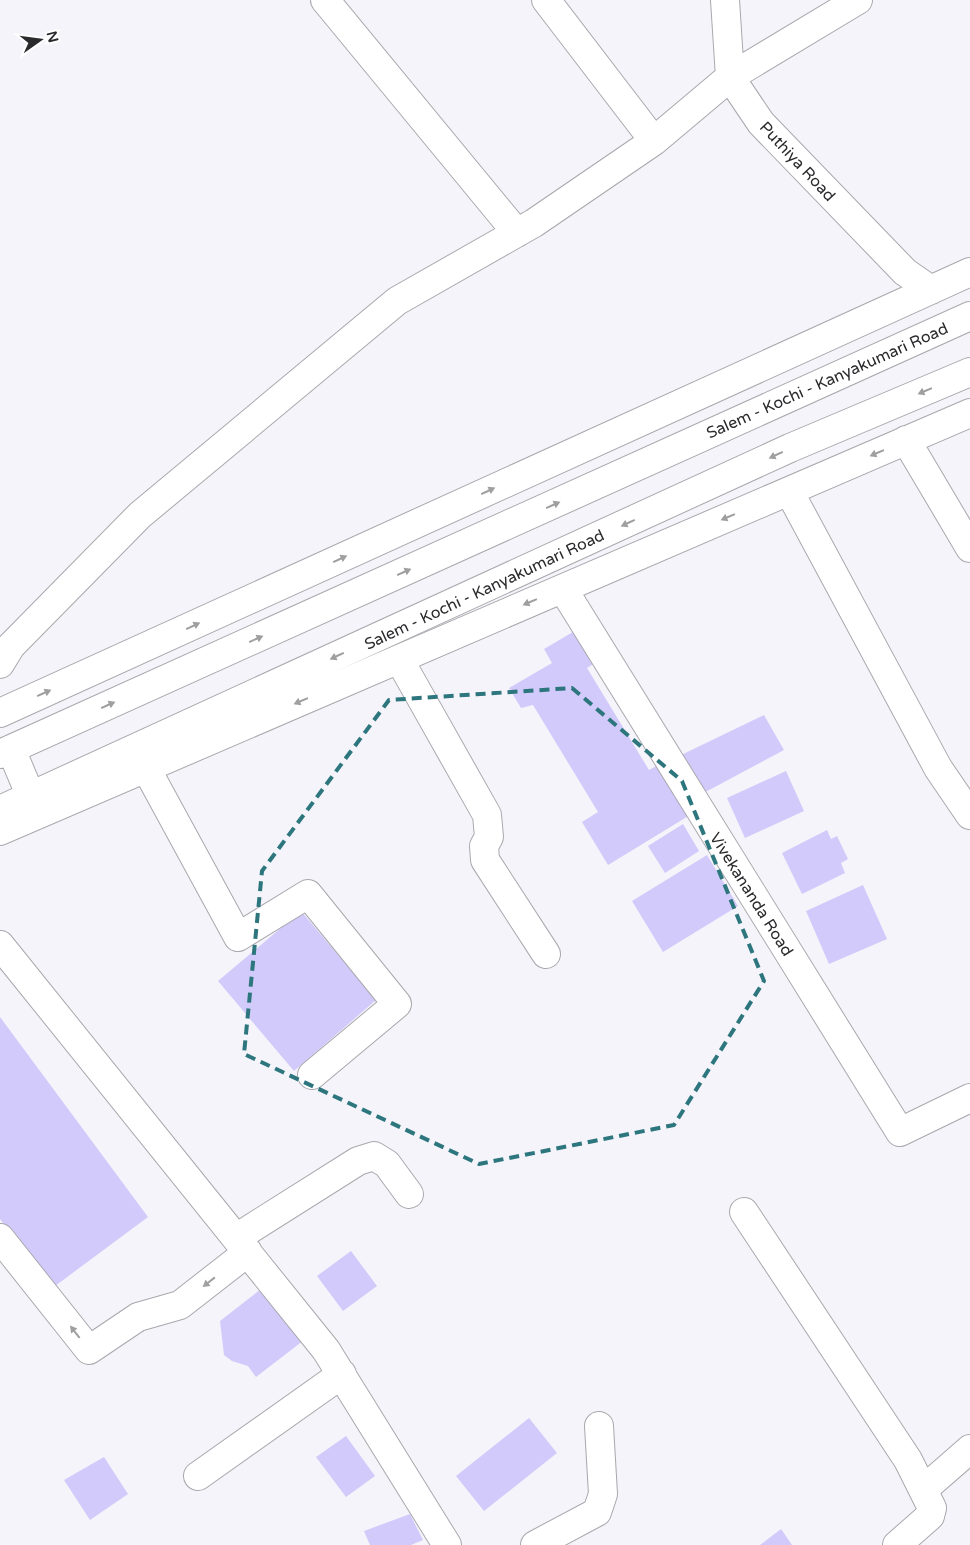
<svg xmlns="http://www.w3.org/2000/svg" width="970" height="1545" font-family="'Varela Round',sans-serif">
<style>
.building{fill:#d2cafa}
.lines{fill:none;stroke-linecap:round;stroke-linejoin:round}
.minor-casing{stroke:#a8a8ad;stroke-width:30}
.highway-casing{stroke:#a8a8ad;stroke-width:30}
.minor{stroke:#fff;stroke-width:28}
.highway{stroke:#fff;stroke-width:28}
.oneway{fill:#9f9fa0}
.marked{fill:none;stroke:#2d767e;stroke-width:4;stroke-dasharray:10 6;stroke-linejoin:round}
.labels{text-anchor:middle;stroke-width:4;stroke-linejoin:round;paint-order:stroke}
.street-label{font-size:16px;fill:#2a2a2d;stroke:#fff}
</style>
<rect width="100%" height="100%" fill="#f4f4fa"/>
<path class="building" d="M578 629 598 661 587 668 649 770 664 762 695 812 608 865 582 822 598 812 533 705 521 708 509 688 552 663 544 649Z
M764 715 784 750 698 796 677 757Z
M786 771 804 811 745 838 727 798Z
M683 824 699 851 665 873 648 846Z
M827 830 831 839 837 836 848 859 841 863 845 873 802 894 782 853Z
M707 855 738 906 663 952 632 901Z
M863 885 887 939 829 964 806 911Z
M301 911 376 1000 294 1071 218 981Z
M0 1017 148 1217 51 1289 0 1219Z
M351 1251 377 1286 343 1311 317 1276Z
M261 1289 308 1337 256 1377 248 1366 232 1361 224 1355 220 1321Z
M529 1418 557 1453 484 1511 456 1476Z
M346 1436 375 1476 346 1497 316 1457Z
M104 1457 128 1494 90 1520 64 1480Z
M410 1514 423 1540 411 1545H370L364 1531Z
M781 1529 792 1545H760Z"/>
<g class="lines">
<defs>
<path id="minor" d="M325 0 517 233
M546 0 654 141
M725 0 730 77 761 123 905 272 931 290
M906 440 970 548
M789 491 938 768 970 815
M563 589 900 1132 970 1098
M399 659 487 815 489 837 484 846 485 860 546 954
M0 664 11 646 140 515 397 301 534 223 654 141 730 77 858 0
M0 713 970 272
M146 768 238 937 308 894 397 1004 312 1075
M0 831 970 413
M0 945 326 1350 447 1545
M744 1212 908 1460 932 1508 930 1516 897 1545
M0 1238 89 1350 138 1317 180 1305 248 1252
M236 1238 358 1161 374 1156 387 1164 409 1194
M198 1476 342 1374
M923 1490 970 1449
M535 1545 597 1512 603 1494 599 1426"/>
<path id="highway" d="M11 749 31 797
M0 754 970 316
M0 810 790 448 970 372"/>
</defs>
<use href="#minor" class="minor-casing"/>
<use href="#highway" class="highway-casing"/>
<use href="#minor" class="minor"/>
<use href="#highway" class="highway"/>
</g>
<defs><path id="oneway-solid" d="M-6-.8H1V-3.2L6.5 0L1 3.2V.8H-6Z" transform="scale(1.25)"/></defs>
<g class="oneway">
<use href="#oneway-solid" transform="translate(925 391) rotate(157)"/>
<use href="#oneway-solid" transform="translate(877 453) rotate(157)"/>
<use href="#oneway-solid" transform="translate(776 455) rotate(155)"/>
<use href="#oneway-solid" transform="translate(488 491) rotate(-25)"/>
<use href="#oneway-solid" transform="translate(553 505) rotate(-24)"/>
<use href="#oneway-solid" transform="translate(728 517) rotate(157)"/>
<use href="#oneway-solid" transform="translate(628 523) rotate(155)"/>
<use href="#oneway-solid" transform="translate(340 559) rotate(-25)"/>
<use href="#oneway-solid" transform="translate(404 572) rotate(-24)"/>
<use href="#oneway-solid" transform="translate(530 602) rotate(157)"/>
<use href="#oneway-solid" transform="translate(193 626) rotate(-25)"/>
<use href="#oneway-solid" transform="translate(256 639) rotate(-24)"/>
<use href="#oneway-solid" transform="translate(337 656) rotate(155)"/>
<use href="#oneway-solid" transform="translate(44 693) rotate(-24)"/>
<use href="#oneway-solid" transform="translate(301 701) rotate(157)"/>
<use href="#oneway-solid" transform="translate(108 705) rotate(-24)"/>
<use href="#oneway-solid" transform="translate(209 1282) rotate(142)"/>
<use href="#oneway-solid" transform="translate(75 1332) rotate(-128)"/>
</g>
<path class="marked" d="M572 688 682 781 764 981 674 1125 479 1164 244 1054 262 871 389 700Z"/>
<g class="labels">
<g class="street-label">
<text transform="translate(798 161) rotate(47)" y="6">Puthiya Road</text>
<text transform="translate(827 380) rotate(-24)" y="6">Salem - Kochi - Kanyakumari Road</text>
<text transform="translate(484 589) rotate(-25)" y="6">Salem - Kochi - Kanyakumari Road</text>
<text transform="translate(752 894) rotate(58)" y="6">Vivekananda Road</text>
</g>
</g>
<g transform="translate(40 40) rotate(76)" stroke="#ffffff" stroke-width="4" paint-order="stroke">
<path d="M0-4L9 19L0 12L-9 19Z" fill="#2a2a2d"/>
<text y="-8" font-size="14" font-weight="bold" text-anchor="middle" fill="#2a2a2d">N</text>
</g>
</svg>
